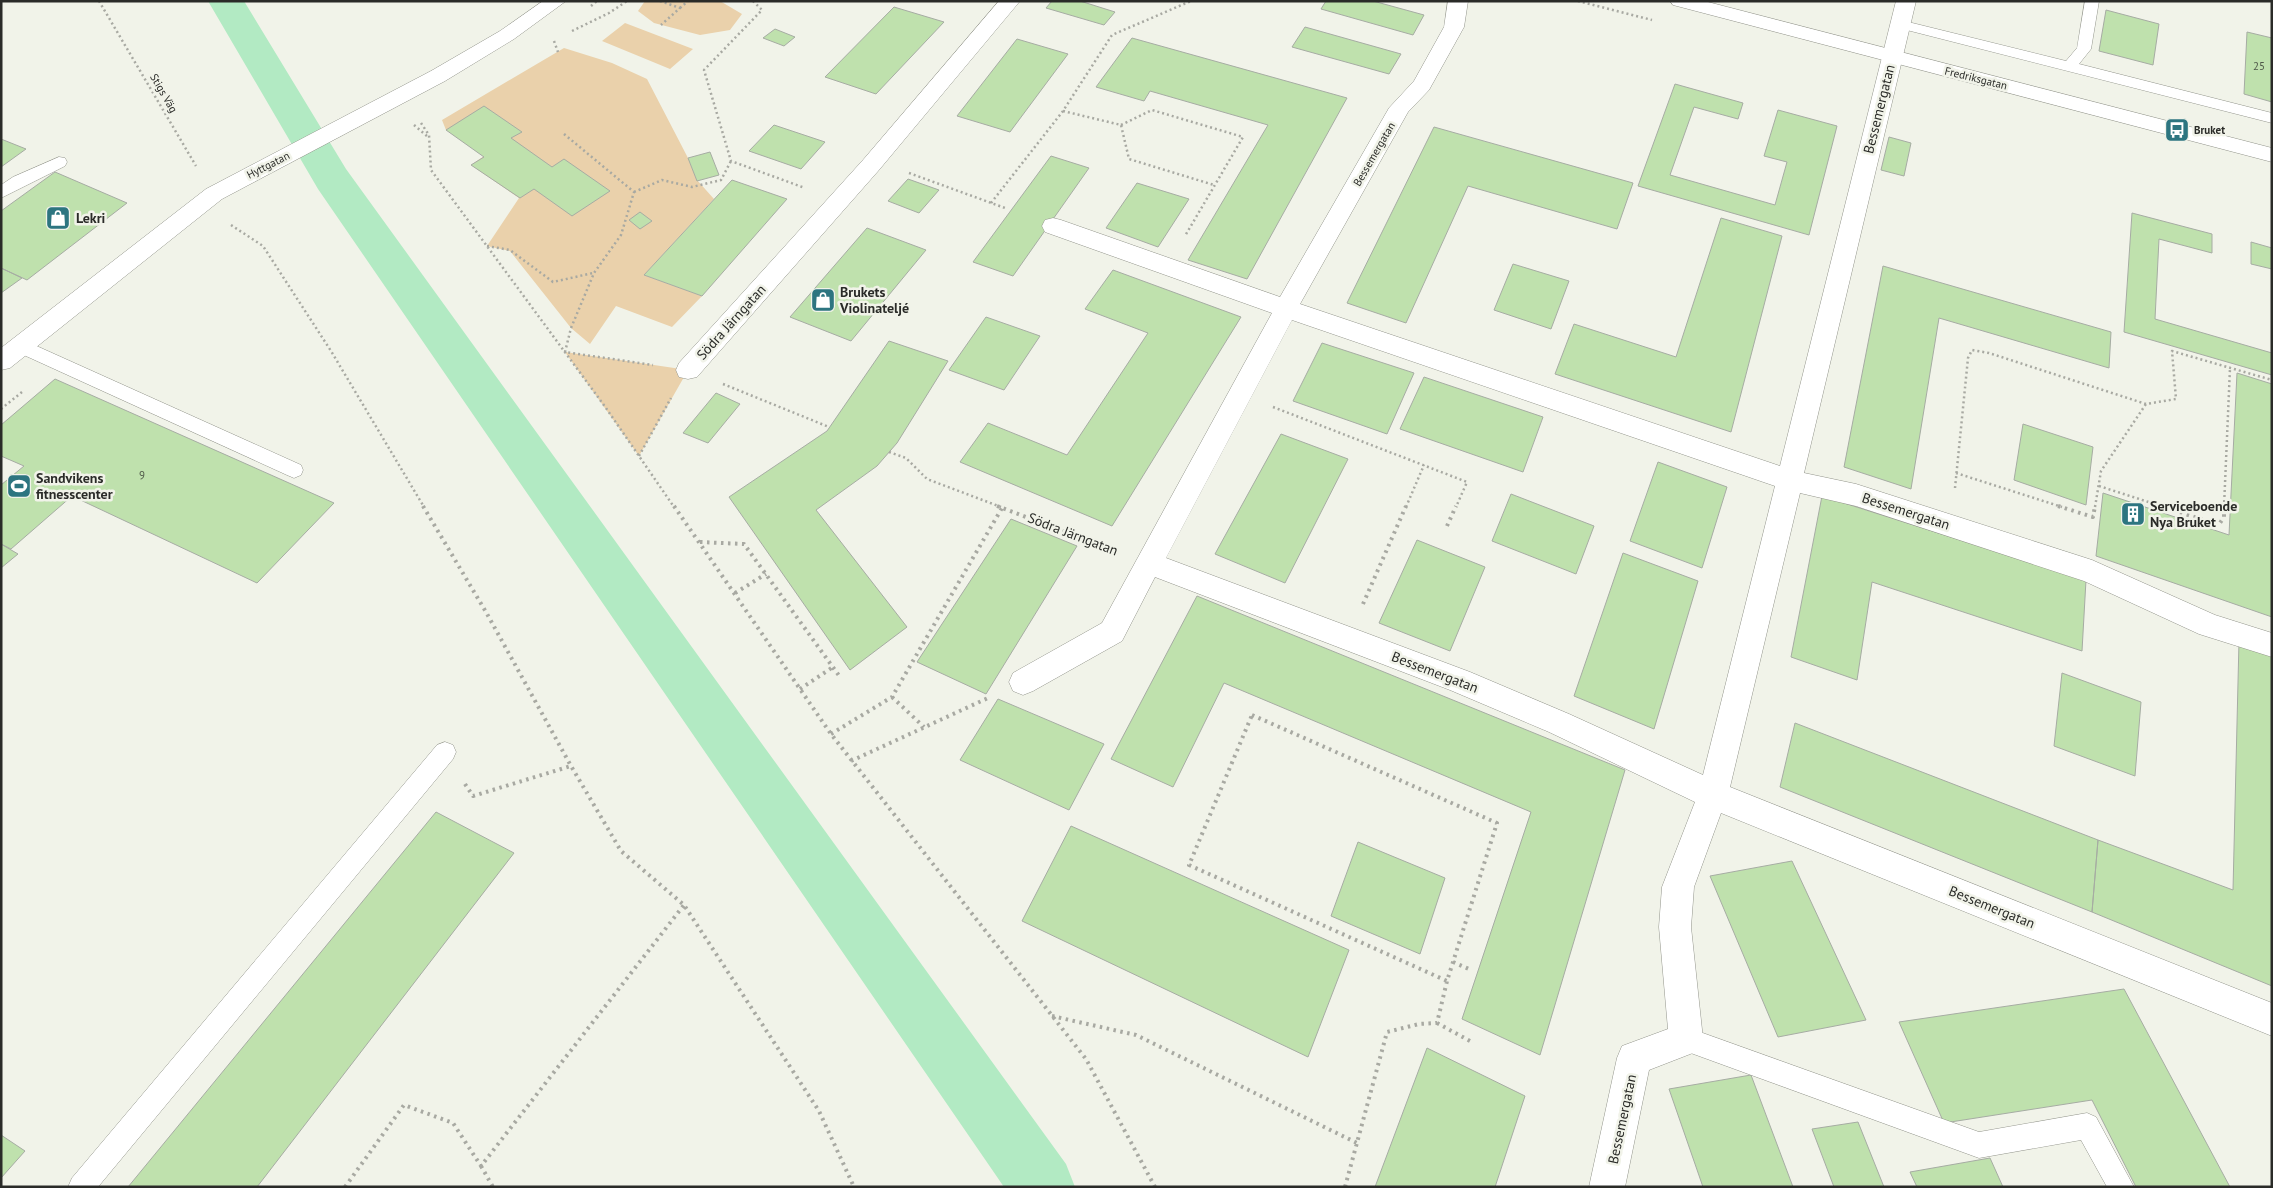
<svg xmlns="http://www.w3.org/2000/svg" width="2273" height="1188" font-family="'PT Sans',sans-serif">
<style>
.green{fill:#ead1ab}
.lines{fill:none;stroke-linecap:round;stroke-linejoin:round}
.canal{fill:#b2eac3;fill-rule:evenodd}
.building{fill:#bfe1ad;stroke:#a6aca3}
.service-casing{stroke:#93958c;stroke-width:1}
.minor-casing{stroke:#93958c;stroke-width:1}
.tertiary-casing{stroke:#93958c;stroke-width:1}
.path-far1{stroke:#a8a9a2;stroke-width:2.5;stroke-dasharray:2 3;stroke-linecap:butt}
.path{stroke:#a8a9a2;stroke-width:4;stroke-dasharray:2.5 4.5;stroke-linecap:butt}
.service{fill:#fff;fill-rule:evenodd}
.minor{fill:#fff;fill-rule:evenodd}
.tertiary{fill:#fff;fill-rule:evenodd}
.labels{text-anchor:middle;stroke-width:5;stroke-linejoin:round;paint-order:stroke}
.number-label{font-size:11px;fill:#4f5849}
.far-street-label{font-size:11px;fill:#2a2b28;stroke:#f1f3e9}
.far-poi-label{font-size:11px;font-weight:bold;fill:#2a2b28;stroke:#f1f3e9;text-anchor:start}
.street-label{font-size:14px;fill:#2a2b28;stroke:#f1f3e9}
.poi-label{font-size:14px;font-weight:bold;fill:#2a2b28;stroke:#f1f3e9;text-anchor:start}
</style>
<rect width="100%" height="100%" fill="#f1f3e9"/>
<path class="green" d="M645 1H720L742 14 730 30 700 35 654 23 638 11Z
M625 23 693 49 670 69 602 41Z
M564 48 612 63 647 79 688 158 697 180 714 199 644 275 702 296 672 327 616 306 590 344 571 328 510 251 487 246 519 198 471 165 484 156 446 130 442 120Z
M565 352 688 370 639 456Z"/>
<g class="lines">
<path class="canal" d="M208 1H244L346 169 1066 1164 1075 1187H1004L318 189Z"/>
</g>
<path class="building" d="M1052 1H1080L1115 12 1104 25 1046 8Z
M1326 1H1373L1424 15 1413 35 1321 9Z
M894 7 944 22 876 94 825 77Z
M2106 10 2159 24 2153 65 2099 51Z
M1305 27 1401 54 1389 74 1292 47Z
M775 29 795 37 784 46 763 38Z
M2247 32 2272 38V102L2244 94Z
M1132 38 1347 98 1247 279 1188 260 1268 125 1150 91 1144 101 1096 87Z
M1017 39 1068 54 1010 132 957 116Z
M1675 84 1743 103 1738 119 1694 107 1670 175 1775 205 1787 162 1764 156 1778 110 1837 126 1809 235 1638 186Z
M484 106 522 132 511 138 552 167 564 159 610 191 572 216 534 189 520 198 471 165 484 157 446 130Z
M774 125 825 142 801 169 749 151Z
M1434 127 1633 183 1617 229 1468 186 1406 323 1347 303Z
M1889 137 1911 143 1904 176 1881 170Z
M1 139 26 149 1 167Z
M710 152 719 175 697 181 688 158Z
M1051 156 1089 168 1013 276 973 262Z
M55 172 127 203 27 280 1 268V211Z
M908 179 939 190 919 213 888 201Z
M732 180 787 199 702 296 644 275Z
M1137 183 1189 199 1158 247 1106 228Z
M640 212 652 221 640 229 629 220Z
M2132 213 2212 234V253L2159 239 2155 319 2272 353V375L2124 332Z
M1721 218 1782 236 1731 432 1555 374 1574 324 1676 357Z
M867 228 926 250 851 341 790 317Z
M2251 242 2272 248V269L2251 264Z
M1513 264 1569 281 1551 329 1494 310Z
M1883 266 2111 332 2109 368 1939 318 1911 489 1844 467Z
M1 268 22 278 1 293Z
M1113 270 1241 317 1112 526 960 462 988 423 1067 455 1148 333 1085 309Z
M986 317 1040 336 1004 390 949 370Z
M889 341 948 361 897 443 877 466 816 510 907 627 850 670 729 497 827 431Z
M1322 343 1414 373 1387 434 1293 401Z
M2237 373 2272 384V617L2096 556 2103 493 2229 535Z
M1424 377 1543 417 1523 472 1400 429Z
M55 379 334 503 257 583 72 496 11 549 1 544V485L24 466 1 456V425Z
M716 393 740 404 708 443 683 433Z
M2023 424 2093 447 2086 505 2014 480Z
M1281 434 1348 459 1285 583 1215 554Z
M1658 462 1727 487 1702 568 1630 541Z
M1511 494 1594 526 1576 574 1492 541Z
M1822 496 2086 580 2082 651 1872 582 1857 680 1791 657Z
M1011 519 1077 546 986 694 917 662Z
M1417 540 1485 567 1450 651 1379 623Z
M1 544 18 554 1 568Z
M1623 553 1698 581 1654 729 1574 696Z
M1197 596 1625 770 1540 1055 1462 1019 1531 812 1224 683 1173 787 1111 759Z
M2239 641 2272 652V986L2092 912 2098 840 2233 890Z
M2062 673 2141 702 2135 776 2054 746Z
M998 699 1104 744 1069 810 960 760Z
M1795 723 2098 840 2092 912 1780 787Z
M436 812 514 853 257 1187H128Z
M1071 826 1349 950 1308 1057 1022 921Z
M1358 842 1445 878 1420 954 1331 916Z
M1792 861 1866 1020 1778 1037 1710 876Z
M2124 989 2230 1187H2136L2092 1100 1944 1123 1899 1022Z
M1427 1048 1525 1096 1495 1187H1375Z
M1751 1075 1793 1187H1703L1669 1089Z
M1858 1122 1884 1187H1834L1812 1129Z
M1 1135 25 1151 1 1178Z
M1990 1158 2003 1187H1917L1910 1172Z"/>
<g class="lines">
<defs>
<path id="service" d="M2085 1H2099L2091 49 2079 64 2272 113V123L1895 27 1893 24 1900 20 2066 61 2077 48Z
M59 157 65 158 67 162 65 166 1 198V185L13 177Z
M21 339 301 465 303 470 301 475 294 478 287 475 15 351 12 346 15 341Z
M445 742 453 745 456 752 453 759 98 1187H68L72 1178 437 745Z
M1686 1027 1979 1132 2087 1113 2096 1117 2134 1187H2107L2081 1140 1979 1158 1677 1048 1674 1039 1677 1030Z"/>
<path id="minor" d="M543 1H566L514 39 445 81 222 199 10 368 1 370V348L206 189 431 71 500 31Z
M999 1H1020L879 170 697 377 688 379 679 377 676 370 679 363 863 160Z
M1448 1H1468L1464 27 1429 90 1408 112 1300 304 1780 466 1896 1H1916L1804 473 1856 484 2092 560 2215 615 2272 633V657L2199 634 2084 581 1856 506 1800 493 1730 787 2272 1003V1036L1721 813 1694 887 1691 927 1703 1039 1698 1051 1649 1070 1625 1187H1589L1617 1058 1622 1046 1668 1029 1659 927 1662 887 1695 802 1549 732 1450 690 1155 577 1122 641 1033 691 1023 695 1013 691 1009 682 1013 673 1102 623 1272 313 1045 232 1042 226 1045 220 1053 218 1061 220 1280 297 1389 108 1414 81 1444 27ZM1292 320 1775 486 1703 775 1569 714 1470 672 1166 558Z"/>
<path id="tertiary" d="M1670 1H1704L2272 148V162L1673 5Z"/>
</defs>
<use href="#service" class="service-casing"/>
<use href="#minor" class="minor-casing"/>
<use href="#tertiary" class="tertiary-casing"/>
<path class="path-far1" d="M99 1 196 166
M660 1 680 8 661 25
M753 1 762 10 704 70 731 161 805 188
M1578 1 1652 20
M591 6 597 1
M680 8 688 1
M572 31 609 13 627 1
M554 41 558 52
M1063 111 1121 125 1129 159 1214 185
M421 123 429 135 431 170 606 408 674 507
M414 125 428 137
M1121 125 1152 110 1243 137 1185 236
M564 134 634 192 621 235 594 273 571 328 565 352 653 365
M909 173 1005 208
M634 192 662 180 692 187 721 180 731 161
M991 203 1063 111 1112 35 1191 1
M231 225 263 246 331 351 424 507
M487 246 510 250 553 282 593 273
M723 384 829 427
M1273 407 1467 482 1456 507
M1 409 22 392
M889 452 906 458 927 479 1001 507
M639 456 671 398
M1956 473 2062 507
M2099 486 2164 507
M1955 488 1968 358 1972 350 1989 353 2146 404 2176 399 2172 351 2272 380
M1406 507 1424 465
M2095 507 2101 471 2146 404
M2224 507 2230 368"/>
<path class="path" d="M423 506 486 612 571 766 621 851 684 905 819 1111 854 1187
M674 506 831 734 1086 1059 1155 1187
M997 506 1113 550
M2058 506 2093 517 2095 506
M2160 506 2213 523H2220L2224 517V506
M1447 526 1456 506
M700 542 744 544 840 677
M735 593 766 574
M1363 604 1406 506
M800 689 833 667
M892 697 924 727
M1252 715 1497 823 1447 981 1189 865Z
M831 734 892 697 1002 508
M851 761 988 698
M465 784 473 796 571 766
M1453 962 1471 970
M1052 1016 1136 1035 1357 1143
M1437 1023 1470 1041
M481 1166 493 1187
M345 1187 404 1105 453 1123 481 1166 684 905
M1345 1187 1387 1032 1419 1024 1437 1023 1447 981"/>
<use href="#service" class="service"/>
<use href="#minor" class="minor"/>
<use href="#tertiary" class="tertiary"/>
</g>
<defs>
<symbol id="bus-square" viewBox="-11 -11 22 22"><rect x="-9" y="-9" width="18" height="18" rx="4" fill="#2d7580" stroke="#f1f3e9"/><path d="M-5-6H5V4H4V6H2V4H-2V6H-4V4H-5ZM-3.5-4V0h7V-4ZM-3.5 1.2v1.5H-2V1.2ZM2 1.2v1.5H3.5V1.2Z" fill="#fff"/></symbol>
<symbol id="shop-square" viewBox="-11 -11 22 22"><rect x="-9" y="-9" width="18" height="18" rx="4" fill="#2d7580" stroke="#f1f3e9"/><path d="M-5-2.5h2.3a2.7 3.5 0 0 1 5.4 0H5L5.5 6h-11ZM-1.5-2.5h3a1.5 2.3 0 0 0-3 0Z" fill="#fff"/></symbol>
<symbol id="stadium-square" viewBox="-11 -11 22 22"><rect x="-9" y="-9" width="18" height="18" rx="4" fill="#2d7580" stroke="#f1f3e9"/><path d="M0-5a6.5 5 0 1 0 0 10a6.5 5 0 1 0 0-10ZM-3.5-1.8h7v3.6h-7Z" fill="#fff"/></symbol>
<symbol id="building-square" viewBox="-11 -11 22 22"><rect x="-9" y="-9" width="18" height="18" rx="4" fill="#2d7580" stroke="#f1f3e9"/><path d="M-4-6H4V6H1V3H-1V6H-4ZM-2.5-4.3h1.7v1.8h-1.7ZM.8-4.3h1.7v1.8H.8ZM-2.5-1h1.7V.8h-1.7ZM.8-1h1.7V.8H.8Z" fill="#fff"/></symbol>
</defs>
<g fill-rule="evenodd">
<use href="#bus-square" x="2163" y="116" width="28" height="28"/>
<use href="#shop-square" x="44" y="204" width="28" height="28"/>
<use href="#shop-square" x="809" y="286" width="28" height="28"/>
<use href="#stadium-square" x="5" y="472" width="28" height="28"/>
<use href="#building-square" x="2119" y="500" width="28" height="28"/>
</g>
<g class="labels">
<g class="number-label">
<text x="2259" y="70">25</text>
<text x="142" y="479">9</text>
</g>
<g class="far-street-label">
<text transform="translate(1976 78) rotate(14)" y="4">Fredriksgatan</text>
<text transform="translate(164 93) rotate(60)" y="4">Stigs Väg</text>
<text transform="translate(1374 154) rotate(-60)" y="4">Bessemergatan</text>
<text transform="translate(268 165) rotate(-27)" y="4">Hyttgatan</text>
</g>
<g class="far-poi-label">
<text x="2194" y="134">Bruket</text>
</g>
<g class="street-label">
<text transform="translate(1879 109) rotate(-76)" y="5">Bessemergatan</text>
<text transform="translate(731 322) rotate(-48)" y="5">Södra Järngatan</text>
<text transform="translate(1906 511) rotate(18)" y="5">Bessemergatan</text>
<text transform="translate(1073 534) rotate(21)" y="5">Södra Järngatan</text>
<text transform="translate(1435 672) rotate(21)" y="5">Bessemergatan</text>
<text transform="translate(1992 907) rotate(22)" y="5">Bessemergatan</text>
<text transform="translate(1622 1119) rotate(-78)" y="5">Bessemergatan</text>
</g>
<g class="poi-label">
<text x="76" y="223">Lekri</text>
<text x="840" y="297">Brukets<tspan x="840" dy="16">Violinateljé</tspan></text>
<text x="36" y="483">Sandvikens<tspan x="36" dy="16">fitnesscenter</tspan></text>
<text x="2150" y="511">Serviceboende<tspan x="2150" dy="16">Nya Bruket</tspan></text>
</g>
</g>
<rect width="2273" height="1188" fill="none" stroke="#2a2b28" stroke-width="5"/>
</svg>
